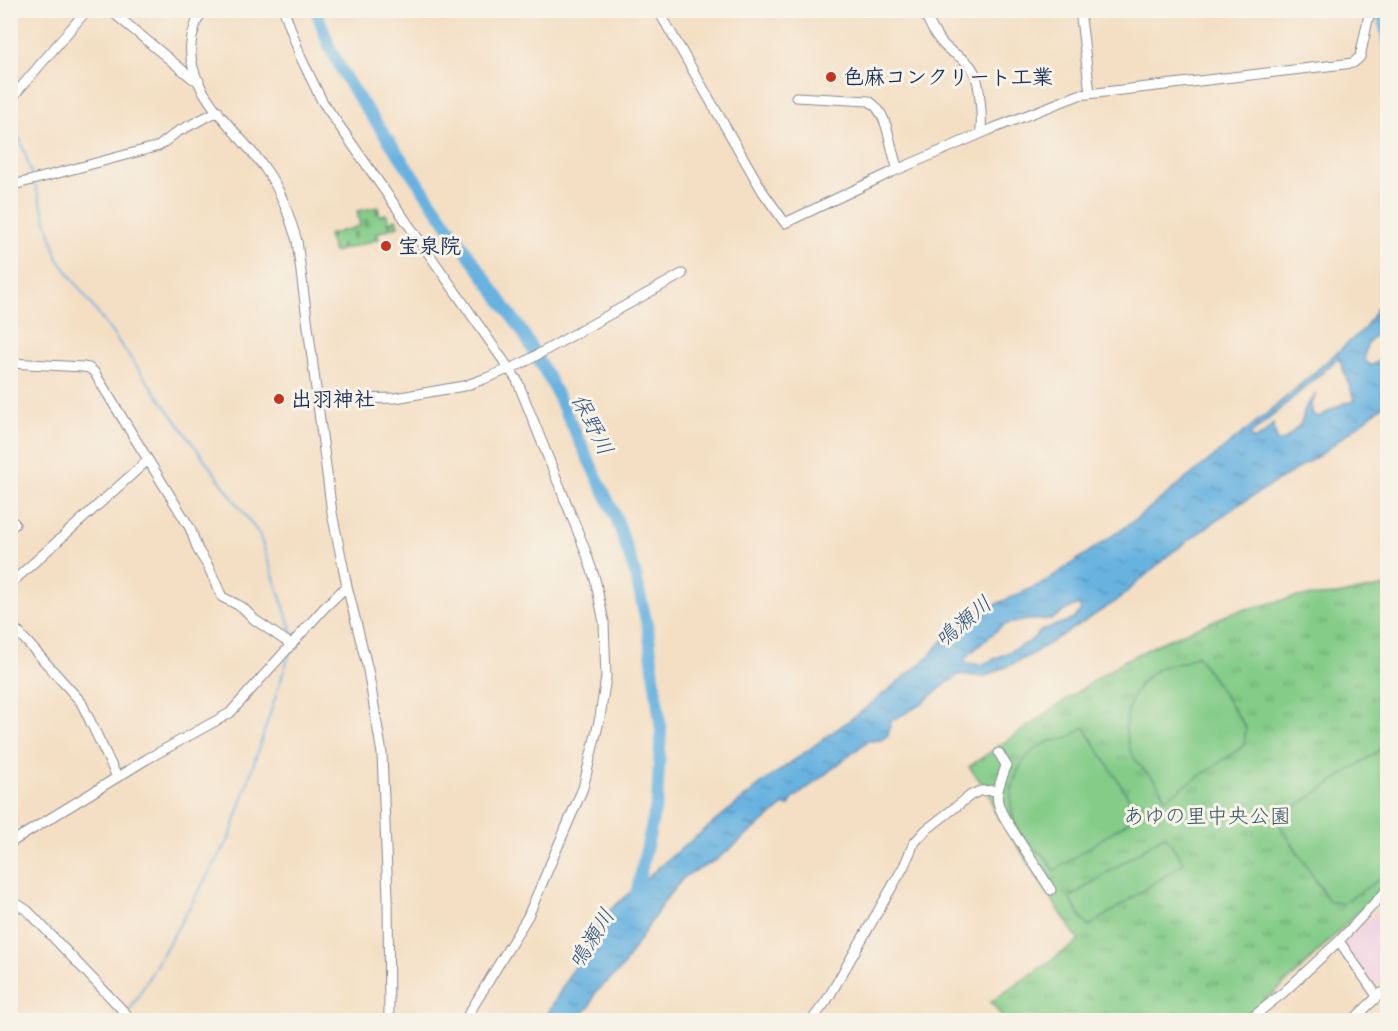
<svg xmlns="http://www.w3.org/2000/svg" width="1398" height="1031" font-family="Itim,'Klee One',sans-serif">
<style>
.built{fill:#f1d0e2}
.cemetery{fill:url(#cemetery-stones);stroke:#507e73;stroke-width:1.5}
.park{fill:url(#park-tufts);stroke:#507e73;stroke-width:1.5}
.garden{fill:#84cc88;stroke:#507e73;stroke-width:1.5}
.water{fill:url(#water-ripples);stroke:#42709f;stroke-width:1.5;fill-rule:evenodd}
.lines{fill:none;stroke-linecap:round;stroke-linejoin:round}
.stream{stroke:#68b2e0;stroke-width:2}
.river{stroke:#68b2e0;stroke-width:12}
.minor-casing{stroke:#888791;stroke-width:11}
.minor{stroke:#fff;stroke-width:9}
.poi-dot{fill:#c8321e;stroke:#f7f3e8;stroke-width:2}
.labels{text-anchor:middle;stroke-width:6;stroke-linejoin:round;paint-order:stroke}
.poi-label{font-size:21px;font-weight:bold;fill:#1b2f5e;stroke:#f7f3e8;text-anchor:start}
.park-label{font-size:21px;fill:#355668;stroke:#f7f3e8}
.water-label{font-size:22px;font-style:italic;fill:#325685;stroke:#f7f3e8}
</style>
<defs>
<pattern id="cemetery-stones" width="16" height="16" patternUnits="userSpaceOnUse" patternTransform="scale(1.5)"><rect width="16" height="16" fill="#84cc88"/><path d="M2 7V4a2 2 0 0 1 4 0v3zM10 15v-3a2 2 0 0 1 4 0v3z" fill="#6ba672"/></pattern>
<pattern id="park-tufts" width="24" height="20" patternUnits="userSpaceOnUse" patternTransform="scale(1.5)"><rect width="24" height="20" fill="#84cc88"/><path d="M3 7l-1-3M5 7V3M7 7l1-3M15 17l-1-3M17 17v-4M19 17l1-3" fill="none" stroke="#6ba672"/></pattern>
<pattern id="water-ripples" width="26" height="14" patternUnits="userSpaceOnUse" patternTransform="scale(1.5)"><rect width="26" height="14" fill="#68b2e0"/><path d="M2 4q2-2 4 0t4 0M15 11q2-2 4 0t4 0" fill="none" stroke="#5591b9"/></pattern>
</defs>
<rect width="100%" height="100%" fill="#f7f3e8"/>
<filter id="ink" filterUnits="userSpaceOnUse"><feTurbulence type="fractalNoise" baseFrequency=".0167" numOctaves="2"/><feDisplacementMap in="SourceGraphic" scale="12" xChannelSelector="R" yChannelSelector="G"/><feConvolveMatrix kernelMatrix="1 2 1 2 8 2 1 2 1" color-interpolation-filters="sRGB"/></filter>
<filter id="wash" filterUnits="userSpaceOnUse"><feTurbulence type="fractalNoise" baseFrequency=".008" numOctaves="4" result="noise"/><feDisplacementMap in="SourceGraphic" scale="24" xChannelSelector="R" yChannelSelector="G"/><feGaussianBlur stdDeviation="1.35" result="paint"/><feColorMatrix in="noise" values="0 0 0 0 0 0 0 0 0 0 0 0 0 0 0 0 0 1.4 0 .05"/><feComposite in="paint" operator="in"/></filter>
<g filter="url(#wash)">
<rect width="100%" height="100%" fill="#f4dfc4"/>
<path class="built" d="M1387 905V995L1380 983 1373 986 1344 943 1377 911Z"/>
<path class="cemetery" d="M378 207 380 216 386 214 390 222 396 219 398 226 377 233 379 239 334 252 328 235 360 226 357 211Z"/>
<path class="park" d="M1387 586V895L1358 912 1294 976 1255 1009 1238 1020H1004L991 1002 1079 941 994 810 989 792 969 767 1077 692 1122 662 1160 643 1234 612 1296 597 1337 595Z"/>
<path class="garden" d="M1197 655 1246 728 1244 746 1165 799C1163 795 1162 790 1159 786 1153 776 1141 770 1135 759 1116 726 1129 684 1162 667 1169 664 1174 664 1180 663 1186 662 1192 658 1197 655Z
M1084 727 1134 806 1133 818 1054 871C1052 867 1050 862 1047 859 1038 850 1027 846 1020 834 1002 804 1012 759 1046 743 1053 740 1061 740 1068 737 1073 735 1079 731 1084 727Z
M1387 745V874L1342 904 1329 901 1277 820Z
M1165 835 1184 863 1088 927 1069 898Z"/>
<path class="water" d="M1387 292C1388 300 1389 310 1388 317 1383 335 1362 337 1365 360L1371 366 1387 353V403L1320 455 1238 505 1170 554 1115 602 1027 657 984 677 959 674 918 706 891 721 888 735 881 740 868 741 792 800 789 806H783L716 860 685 876 665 900 621 969 595 993 590 1006 577 1020H544L602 917 667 860 765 781 862 711 924 661 963 619 1043 583 1131 523 1270 411 1365 328ZM1339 358 1355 401 1344 403 1319 417 1313 415 1311 405 1317 393 1306 406 1301 423 1285 440 1277 441 1273 424 1263 435 1253 440 1250 435ZM1073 606H1080V611L1074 619 1042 630 1029 642 982 665 964 663 966 657 1003 625 1027 620 1052 619Z"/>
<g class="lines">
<path class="stream" d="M10 130 20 139 33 178
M35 184 58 259 259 534 294 637
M129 1012 230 837 289 655 294 648"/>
<path class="river" d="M316 10 330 48 349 84 522 331 550 380 616 517 635 573 648 629 661 730 657 801 635 899
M1355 10 1383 16 1388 40"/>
</g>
</g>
<g filter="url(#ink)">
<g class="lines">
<defs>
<path id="minor" d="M110 10 192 78 199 81
M205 10C198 17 196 21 194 30 175 85 239 130 266 170 282 192 289 216 297 241L332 513 347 586 368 670 382 754 388 896 389 1020
M284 10 301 58 322 101 517 380 584 547 595 579 604 622 606 677 600 717 583 788 528 916 465 1020
M658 10 763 192 785 223 892 172 989 130 1079 95 1353 63 1360 57 1370 10
M923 10C929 22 935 37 945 46 953 55 968 59 973 70 980 80 983 123 980 134
M1080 10 1090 93
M796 97 869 101C890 114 889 148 898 169
M10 100 87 10
M10 186 159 146 177 132 218 111
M10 363 83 367 89 368 94 372 190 528 198 550 208 566 222 597 242 607 255 620 292 645
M318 400 395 398 464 386 484 379 521 364 682 274
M10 519 15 524 10 528
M10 584 148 460
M10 623 81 702 117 777
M999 753 1006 765C1000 788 991 794 1004 817L1051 890
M10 843 147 759 230 713 325 607 347 586
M10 899 28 911 132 1020
M1339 941 1377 996
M812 1020 827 1000 904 866 914 843 926 830 971 795 980 791 997 790
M1249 1020 1284 992 1339 941 1388 889
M1353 1020 1381 993 1388 1003"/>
</defs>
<use href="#minor" class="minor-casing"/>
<use href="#minor" class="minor"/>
</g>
</g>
<g class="poi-dot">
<circle cx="831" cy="77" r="6"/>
<circle cx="386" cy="246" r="6"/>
<circle cx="279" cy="399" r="6"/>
</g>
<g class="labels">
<g class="poi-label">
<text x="843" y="84">色麻コンクリート工業</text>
<text x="398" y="253">宝泉院</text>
<text x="291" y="406">出羽神社</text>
</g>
<g class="park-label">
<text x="1207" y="823">あゆの里中央公園</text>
</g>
<g class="water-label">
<text transform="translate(593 424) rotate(63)" y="8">保野川</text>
<text transform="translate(963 621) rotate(-40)" y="8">鳴瀬川</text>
<text transform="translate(591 938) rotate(-58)" y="8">鳴瀬川</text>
</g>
</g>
<rect width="1398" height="1031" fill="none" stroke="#f7f3e8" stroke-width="36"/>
</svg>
